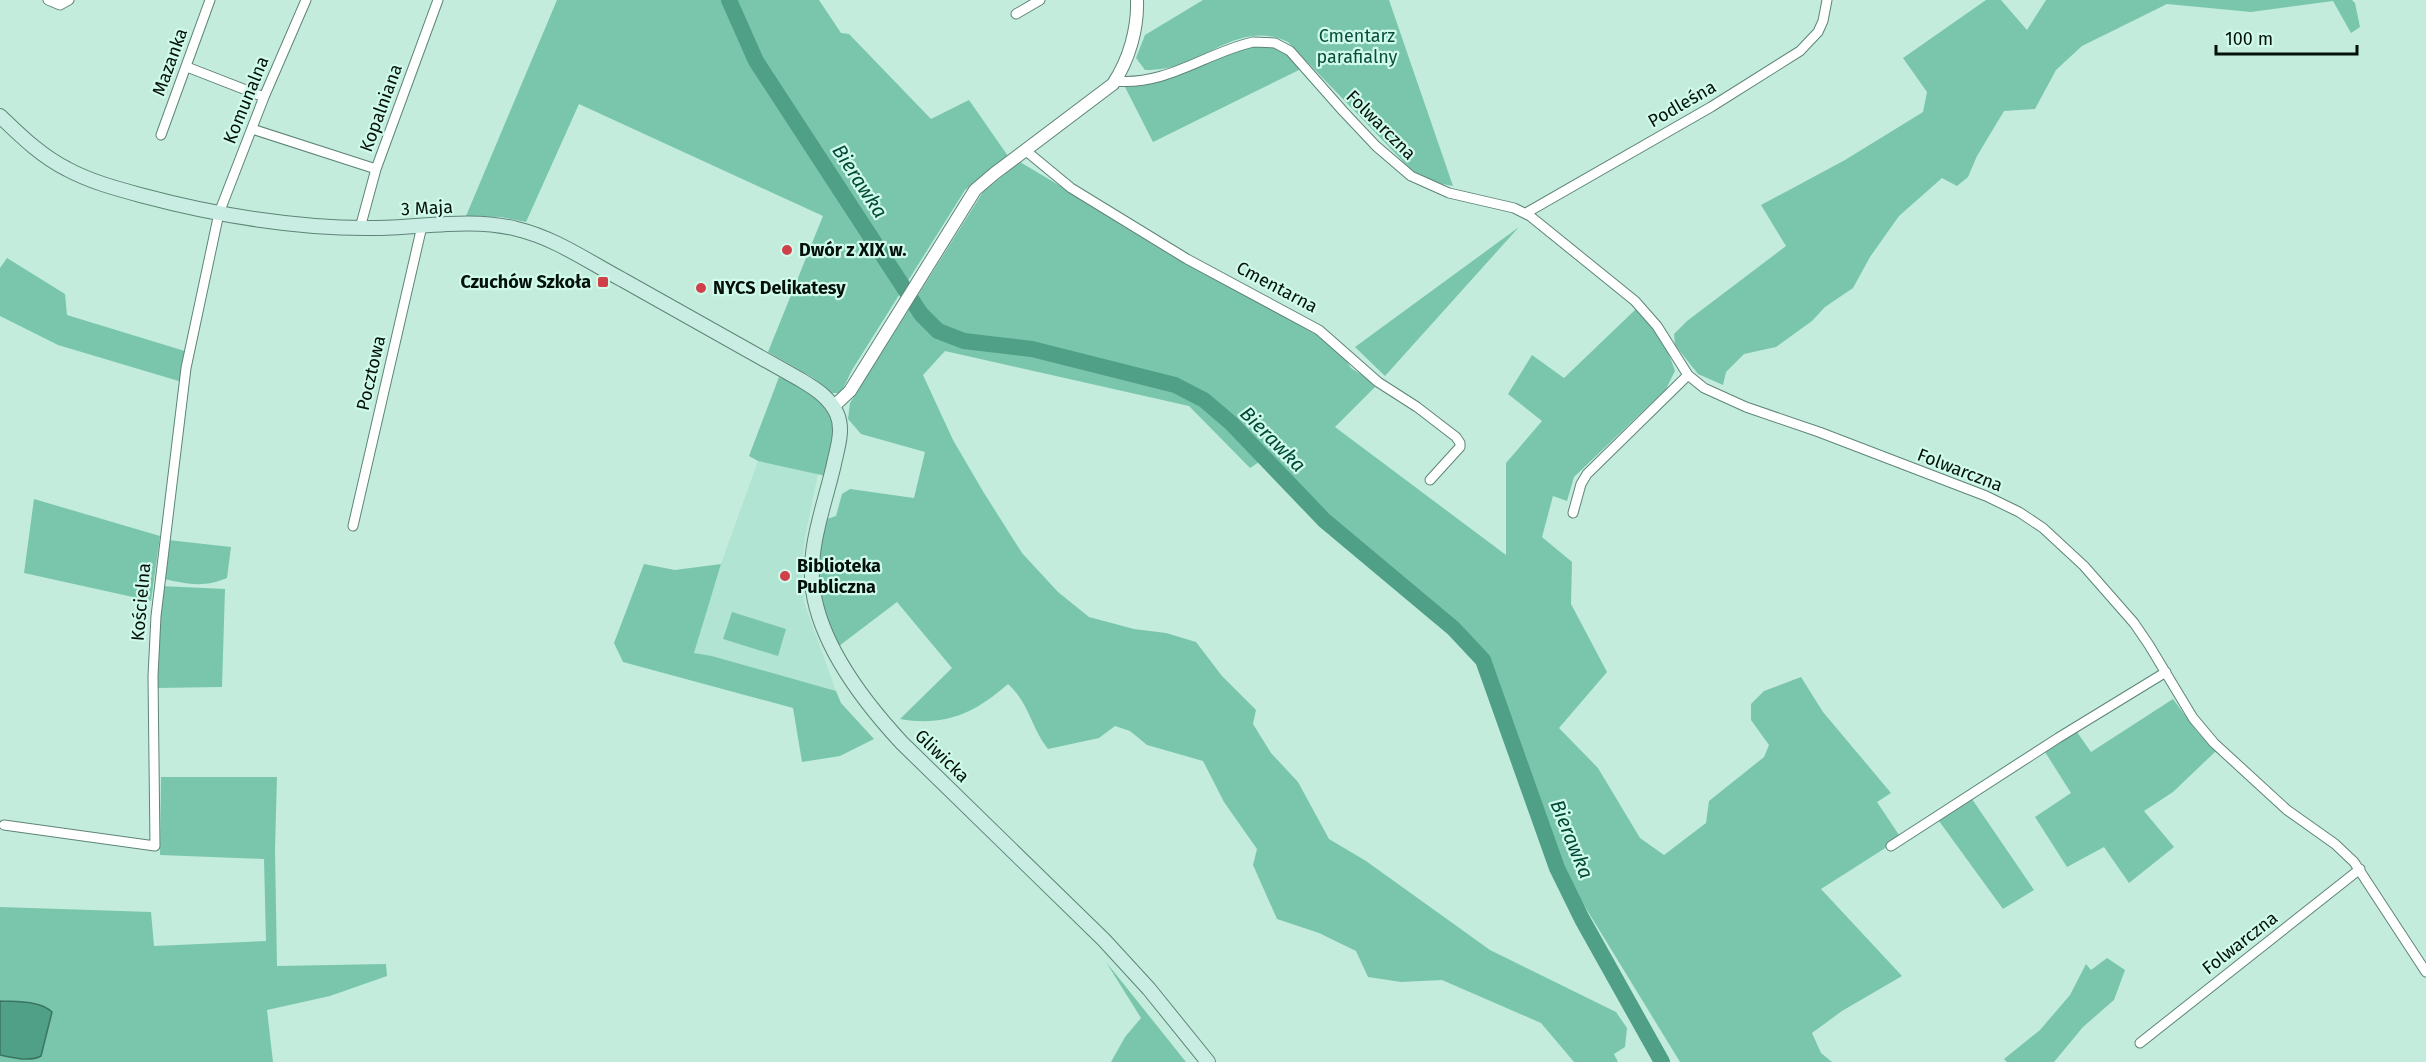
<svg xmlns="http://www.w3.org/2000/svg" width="2426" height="1062" font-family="'Fira Sans',sans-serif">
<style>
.built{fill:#b1e4d2}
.green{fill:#7ac6ad}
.water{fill:#50a088;stroke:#397562;stroke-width:1.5}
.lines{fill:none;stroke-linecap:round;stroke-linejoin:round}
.river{stroke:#50a088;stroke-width:16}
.minor-casing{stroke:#5e8577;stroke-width:11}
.tertiary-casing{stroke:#5e8577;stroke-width:14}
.secondary-casing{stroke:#5e8577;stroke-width:16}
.minor{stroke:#fff;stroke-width:9}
.tertiary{stroke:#fff;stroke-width:12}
.secondary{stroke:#c9ede3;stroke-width:14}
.poi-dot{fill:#d04049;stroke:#d0faea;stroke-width:2}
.labels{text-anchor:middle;stroke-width:4.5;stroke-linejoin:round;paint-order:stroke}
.park-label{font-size:18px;fill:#074e3d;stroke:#d0faea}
.street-label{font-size:18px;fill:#03100b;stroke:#d0faea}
.poi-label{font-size:18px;font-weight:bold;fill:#03100b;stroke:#d0faea;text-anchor:start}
.water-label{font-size:20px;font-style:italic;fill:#004938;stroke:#d0faea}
</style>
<rect width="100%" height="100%" fill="#c3ecdd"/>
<path class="built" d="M758 461 818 474 805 537 802 568 804 602 836 691 712 656 693 653 721 564Z"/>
<path class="green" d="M557 0H819L841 33 849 34 931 119 969 100 1008 156 965 190 852 370 841 393H832L812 377 768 352 823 216 579 104 526 222 501 217 466 216Z
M1203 0H1389L1453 186 1421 180 1288 42C1250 24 1221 48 1187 62 1173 68 1159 70 1145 70L1136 58 1145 35Z
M1986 0H2001L2027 30 2046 0H2352L2355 3 2360 27 2351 33 2333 1 2251 12 2167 4 2082 46 2056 70 2035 109 2004 111 1977 156 1968 177 1957 186 1942 178 1899 216 1870 257 1853 288 1825 307 1812 321 1776 347 1744 354 1726 372 1723 385 1698 374 1675 345 1674 334 1687 321 1786 246 1761 205 1845 160 1923 112 1927 92 1903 58Z
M1268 45 1286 52 1299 67V70L1153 142 1125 87 1172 78 1239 49Z
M1020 162 1141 234 1317 335 1342 354 1351 368 1377 385 1335 427 1506 555V463L1542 421 1508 394 1532 355 1564 378 1636 309C1655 328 1667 345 1675 371L1666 389 1574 477 1567 501 1553 496 1542 537 1572 562 1571 604 1607 672 1559 728 1598 768 1640 838 1664 855 1706 823 1709 801 1764 757 1769 745 1751 720V704L1764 691 1801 677 1823 712 1891 793 1877 802 1901 838 1821 889 1902 976 1842 1011 1812 1033 1821 1053 1832 1062H1680L1565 874 1493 673 1457 621 1315 502 1271 454 1250 468 1189 406 945 351 923 375 953 440 984 493 1022 553 1058 592 1089 617 1134 629 1166 633 1196 642 1222 676 1256 710 1253 724 1271 753 1298 782 1329 839 1366 861 1490 950 1616 1012 1627 1028 1625 1047 1614 1054 1618 1062H1574L1541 1023 1442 980 1401 982 1368 977 1356 951 1319 933 1277 919 1253 865 1257 849 1224 802 1203 761 1147 745 1130 731 1115 726 1099 738 1048 749C1030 726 1030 704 1008 684 975 713 945 727 900 719L952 668 897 602 839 646C816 597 813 572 827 519L836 516 842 494 850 489 914 498 925 452 861 434 848 419 850 403 983 192Z
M1519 227 1385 376 1355 347Z
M7 258 65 294 67 315 188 352 182 382 58 345 0 316V268Z
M779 377C837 400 839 418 826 476L758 461 749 456Z
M34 499 160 536 151 601 24 573Z
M168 540 231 547 227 578C204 588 187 584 164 579Z
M644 564 675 570 721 564 694 653 712 656 836 691 841 703 874 739 840 756 802 762 793 708 623 662 614 643Z
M161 586 225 589 222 687 156 688Z
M732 612 786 629 778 656 723 639Z
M2173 699 2198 733 2216 751 2173 792 2144 811 2174 847 2129 883 2104 847 2067 867 2035 817 2071 793 2045 752 2077 732 2091 752Z
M161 777H277L275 849 277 966 386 964 387 976 330 996 267 1010 273 1062H0V907L151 912 154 946 266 941 264 859 160 855Z
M1972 799 2034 890 2003 909 1939 821Z
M2107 958 2125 970 2114 1000 2083 1027 2054 1062H2007L2004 1059 2040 1030 2070 995 2086 964 2091 970Z
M1106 962 1186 1062H1111L1125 1037 1141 1018Z"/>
<path class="water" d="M0 1001C16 1002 40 1000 52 1012L41 1056C30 1062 13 1058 0 1055Z"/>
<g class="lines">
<path class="river" d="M729 0 756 61 921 314 938 331 964 341 1032 349 1175 385 1204 400 1231 423 1324 520 1453 628 1483 660 1557 868 1582 919 1662 1062"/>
<defs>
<path id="minor" d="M48 0 60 5 69 0
M1016 14 1040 0
M187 67 264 97
M1115 81C1167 86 1205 53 1253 42L1275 43 1290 51 1343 111 1376 146 1411 176 1449 193 1514 208 1530 216 1635 301 1657 326 1688 375 1704 388 1746 407 1819 432 1986 496 2019 512 2043 528 2084 566 2134 623 2149 645 2193 718 2214 743 2287 810 2335 844 2354 862 2426 972
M252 129 376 169
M161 135 210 0
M1025 150 1071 188 1187 259 1319 330 1378 382 1417 407 1456 437 1460 443V447L1430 480
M1526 213 1711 107 1800 51 1818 32 1823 21 1827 0
M360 228 376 169 438 0
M1573 513 1581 484 1587 474 1688 375
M353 526 422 226
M4 825 155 846 153 676 156 616 186 368 219 213 264 97 306 0
M1891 846 2058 738 2166 672
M2140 1043 2360 869"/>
<path id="tertiary" d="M833 407 850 391 975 190 995 173 1113 84C1129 60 1138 29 1137 0"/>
<path id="secondary" d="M0 116C21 136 41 156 67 169 91 182 118 189 144 196 215 215 299 229 373 228 420 228 471 217 517 229 555 238 589 262 623 280 683 314 742 347 801 380 816 389 830 398 837 414 844 430 837 449 834 464 825 504 807 548 813 590 821 646 864 702 902 743L1104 940 1149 989 1208 1062"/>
</defs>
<use href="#minor" class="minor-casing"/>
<use href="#tertiary" class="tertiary-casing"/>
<use href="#secondary" class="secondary-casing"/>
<use href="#minor" class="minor"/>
<use href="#tertiary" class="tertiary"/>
<use href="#secondary" class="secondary"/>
</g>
<g class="poi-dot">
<circle cx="787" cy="250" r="6"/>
<rect x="597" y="276" width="12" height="12" rx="3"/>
<circle cx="701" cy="288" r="6"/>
<circle cx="785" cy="576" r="6"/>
</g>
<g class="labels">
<g class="park-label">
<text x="1357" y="42">Cmentarz<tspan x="1357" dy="21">parafialny</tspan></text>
</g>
<g class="street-label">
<text transform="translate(170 62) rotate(-70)" y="6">Mazanka</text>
<text transform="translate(246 100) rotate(-68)" y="6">Komunalna</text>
<text transform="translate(1682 104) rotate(-30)" y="6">Podleśna</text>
<text transform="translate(381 108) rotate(-70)" y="6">Kopalniana</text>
<text transform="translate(1381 125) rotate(45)" y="6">Folwarczna</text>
<text transform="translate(427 208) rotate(-3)" y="6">3 Maja</text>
<text transform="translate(1277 287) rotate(28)" y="6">Cmentarna</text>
<text transform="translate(371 373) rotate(-77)" y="6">Pocztowa</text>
<text transform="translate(1960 470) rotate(21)" y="6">Folwarczna</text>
<text transform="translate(141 602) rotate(-85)" y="6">Kościelna</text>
<text transform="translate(942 756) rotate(44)" y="6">Gliwicka</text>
<text transform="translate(2240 943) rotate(-38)" y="6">Folwarczna</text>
</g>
<g class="poi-label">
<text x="799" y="256">Dwór z XIX w.</text>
<text x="591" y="288" text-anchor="end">Czuchów Szkoła</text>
<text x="713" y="294">NYCS Delikatesy</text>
<text x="797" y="572">Biblioteka<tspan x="797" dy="21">Publiczna</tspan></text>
</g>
<g class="water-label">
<text transform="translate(860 181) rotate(57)" y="7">Bierawka</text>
<text transform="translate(1273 439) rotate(45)" y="7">Bierawka</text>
<text transform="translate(1572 839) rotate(68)" y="7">Bierawka</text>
</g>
</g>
<path d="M2216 45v9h141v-9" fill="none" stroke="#03100b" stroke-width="3"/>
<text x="2225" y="45" font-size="18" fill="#03100b" stroke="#d0faea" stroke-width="4.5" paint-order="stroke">100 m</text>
</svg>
